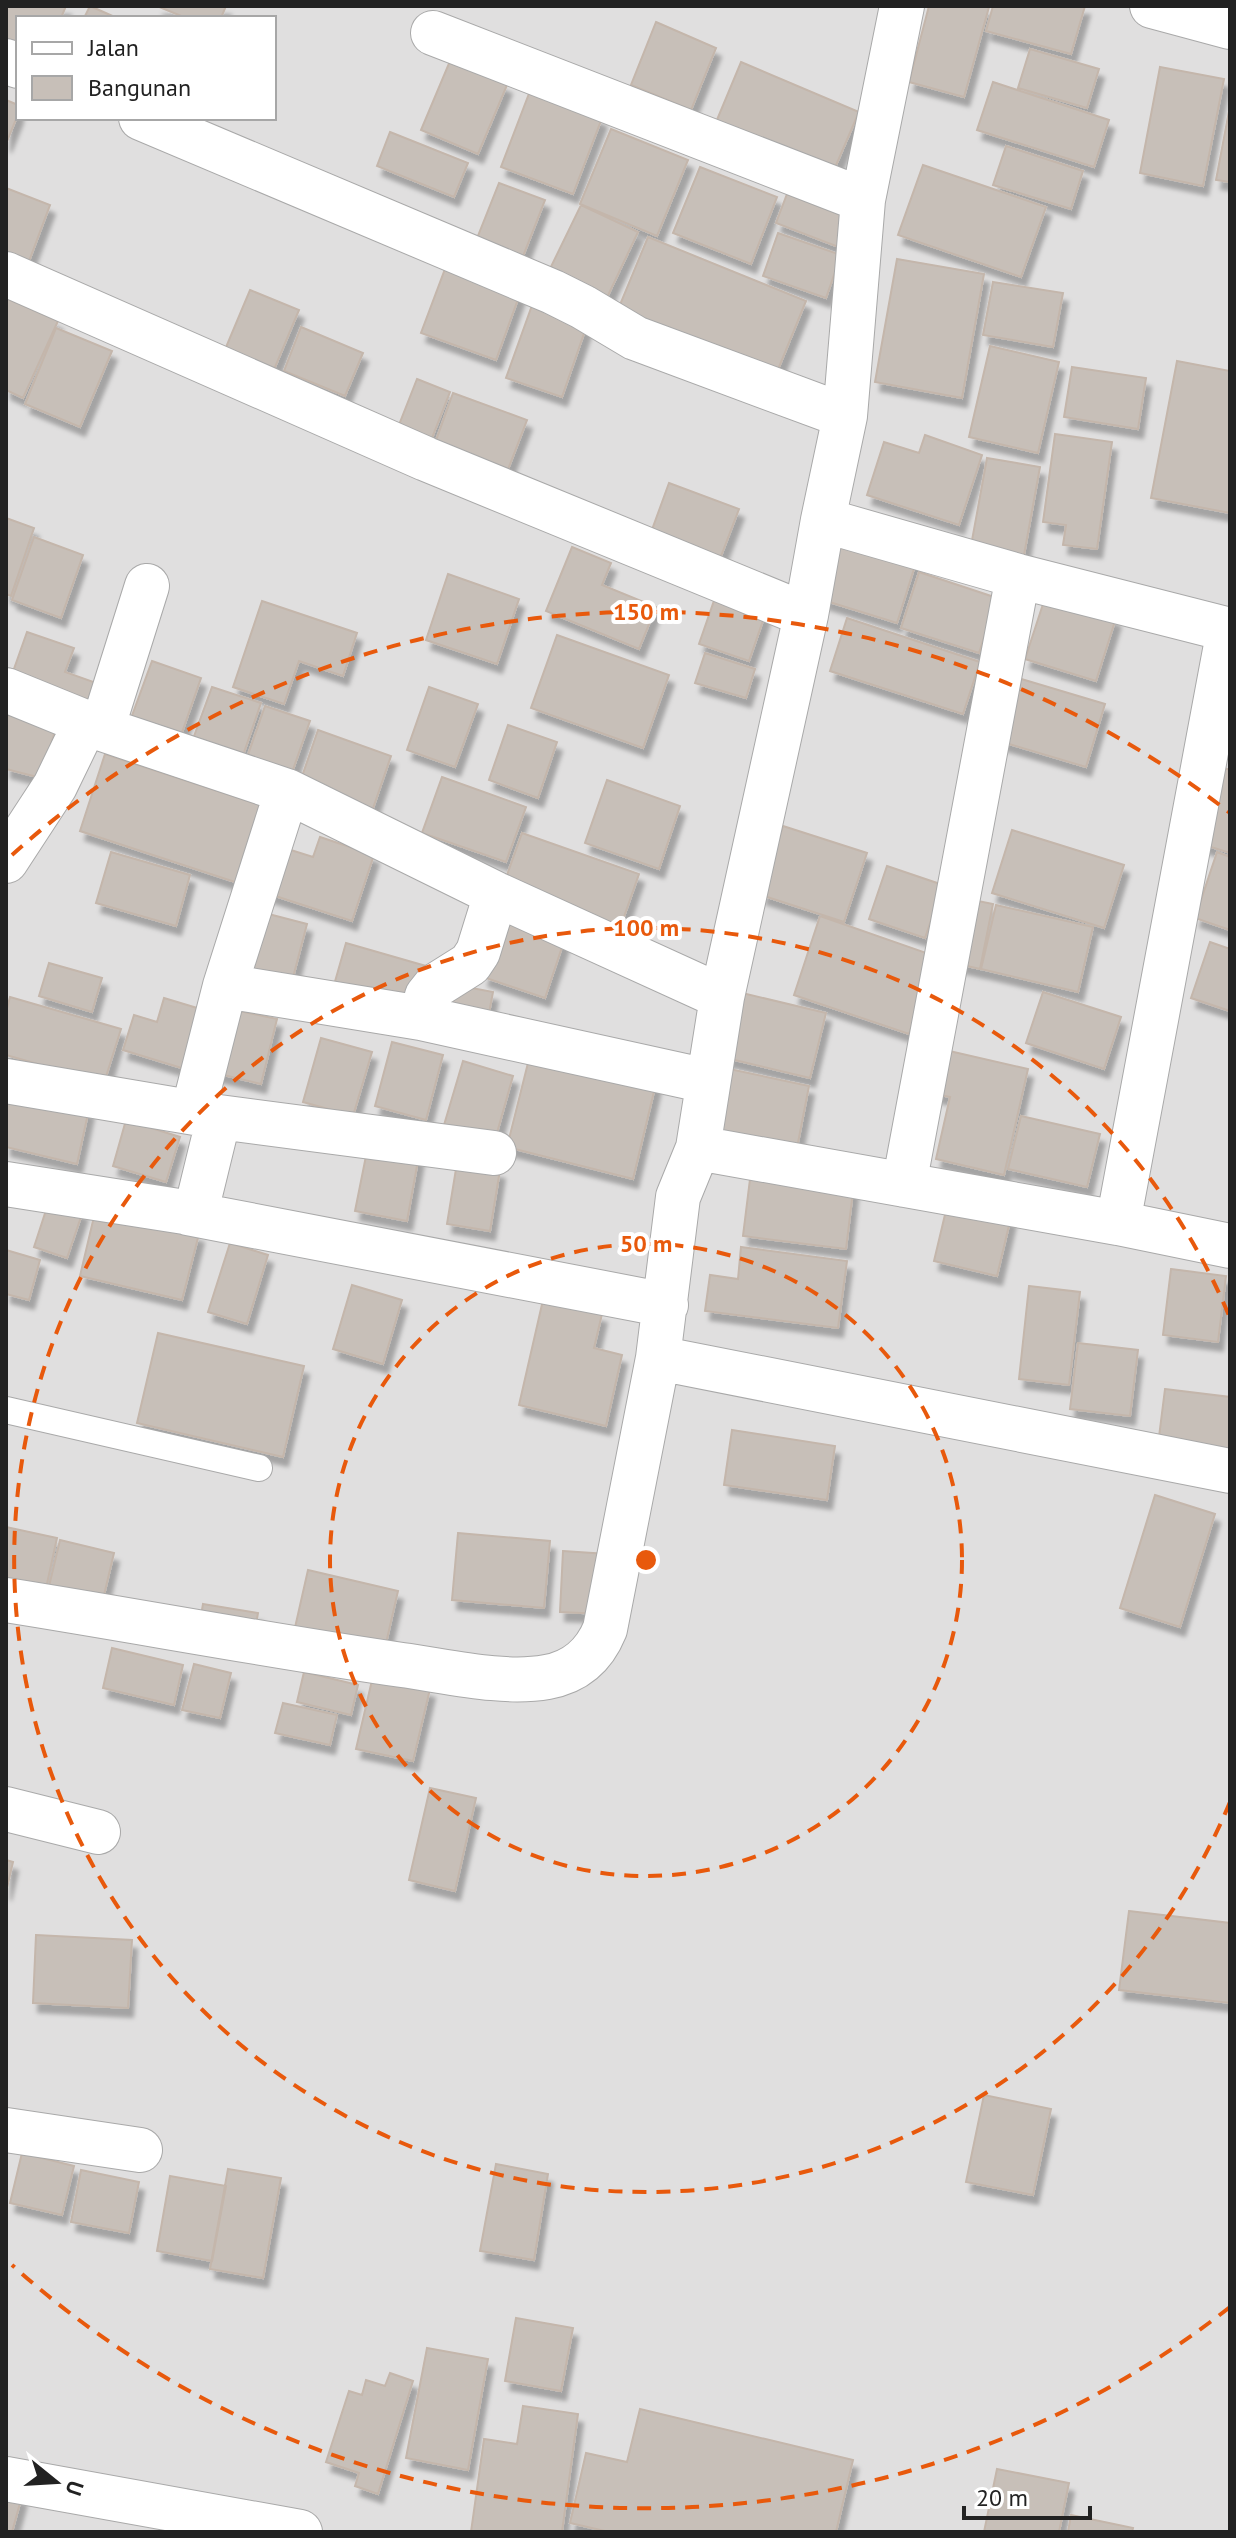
<svg xmlns="http://www.w3.org/2000/svg" width="1236" height="2538" font-family="'PT Sans',sans-serif">
<style>
.residential{fill:#e0dfdf;fill-rule:evenodd}
.building{fill:#c7bfb8;stroke:#c4b6ab;stroke-width:2;filter:url(#shadow)}
.lines{fill:none;stroke-linecap:round;stroke-linejoin:round}
.lane-casing{stroke:#a9a9a9;stroke-width:28}
.street-casing{stroke:#a9a9a9;stroke-width:46}
.lane{stroke:#fff;stroke-width:26}
.street{stroke:#fff;stroke-width:44}
.ring{fill:none;stroke:#e8590c;stroke-width:4;stroke-dasharray:14 10}
.centre{fill:#e8590c;stroke:#fff;stroke-width:4}
.ring-label{font-size:24px;text-anchor:middle;font-weight:bold;fill:#e8590c;stroke:#fff;stroke-width:8;stroke-linejoin:round;paint-order:stroke}
</style>
<defs>
<filter id="shadow"><feDropShadow dx="5" dy="9" stdDeviation="2" flood-color="#0004"/></filter>
</defs>
<rect width="100%" height="100%" fill="#f2efe9"/>
<path class="residential" d="M6 6H1230V2532H6ZM18 18H274V118H18Z"/>
<path class="building" d="M6 6H66L61 18H18V59L6 54Z
M90 6 117 18H84Z
M157 6H226L221 18H186Z
M929 6 989 7 964 97 909 82Z
M993 6H1085L1071 54 986 31Z
M656 22 716 48 691 110 631 85Z
M1030 49 1099 69 1087 108 1018 88Z
M450 61 507 85 478 154 421 130Z
M741 62 859 112 831 177 714 127Z
M1160 67 1224 79 1203 186 1140 173Z
M993 82 1109 120 1094 167 977 130Z
M530 91 602 118 573 194 501 167Z
M6 100 18 105V114L6 144Z
M1230 106V182L1216 180Z
M611 129 688 160 657 236 580 204Z
M390 132 468 163 454 197 377 166Z
M1006 146 1083 171 1071 209 993 185Z
M923 165 1046 207 1021 277 898 235Z
M700 167 777 197 751 264 673 233Z
M499 183 545 200 520 264 474 246Z
M6 188 50 205 25 272 6 265Z
M787 194 852 219 841 248 776 223Z
M581 205 638 232 604 304 546 277Z
M778 233 841 255 826 298 763 276Z
M648 237 806 301 775 377 617 312Z
M897 259 984 274 962 398 875 382Z
M448 261 522 288 496 360 421 333Z
M993 282 1063 293 1053 347 983 335Z
M250 290 299 310 273 372 224 352Z
M535 297 590 316 562 397 506 378Z
M6 298 58 321 23 398 6 390Z
M301 327 363 353 345 396 284 371Z
M56 328 112 351 80 427 25 404Z
M990 346 1059 362 1038 453 969 437Z
M1177 361 1230 371V513L1151 498Z
M1072 367 1146 378 1138 429 1064 417Z
M417 379 450 392 430 443 397 430Z
M453 393 527 420 507 472 434 446Z
M1055 434 1112 442 1097 549 1063 545 1066 525 1043 522Z
M925 435 982 455 959 525 867 495 884 442 919 453Z
M987 458 1040 467 1024 555 971 546Z
M669 483 739 509 718 564 649 538Z
M6 518 34 528 11 596 6 594Z
M843 534 918 556 897 623 823 600Z
M34 537 83 555 61 618 12 600Z
M572 547 611 563 602 585 656 607 639 649 546 611Z
M919 572 997 598 979 653 901 628Z
M448 574 519 599 497 664 426 640Z
M717 592 767 609 749 661 699 644Z
M1046 595 1116 618 1096 681 1025 659Z
M262 601 357 633 343 676 299 661 284 704 233 687Z
M847 618 980 662 963 714 830 671Z
M27 632 74 648 65 672 102 685 91 716 8 686Z
M557 635 669 675 643 748 531 708Z
M705 653 755 669 746 698 695 683Z
M152 661 201 678 179 741 129 724Z
M1018 678 1105 704 1086 767 999 741Z
M212 687 261 703 239 767 189 750Z
M429 687 478 704 455 767 407 750Z
M265 706 310 721 288 784 243 769Z
M8 714 56 728 41 778 6 769V721Z
M508 725 557 742 538 798 489 780Z
M318 730 391 756 369 820 296 794Z
M105 754 266 807 241 884 80 831Z
M1218 766 1230 770V853L1195 842Z
M442 777 526 807 506 862 422 833Z
M607 780 680 806 659 869 585 843Z
M783 826 867 853 844 922 761 895Z
M1012 830 1124 865 1104 928 992 893Z
M522 833 639 874 619 931 502 889Z
M320 837 374 855 352 921 260 891 275 845 313 857Z
M111 852 190 875 176 926 96 903Z
M1217 852 1230 857V930L1195 918Z
M887 866 943 885 925 938 869 919Z
M963 898 993 904 980 969 950 962Z
M996 905 1093 927 1078 992 981 969Z
M257 911 307 924 290 989 240 976Z
M505 913 566 935 545 998 483 977Z
M820 916 935 956 909 1034 794 995Z
M1210 942 1230 949V1011L1191 998Z
M346 943 426 966 413 1015 332 992Z
M49 963 102 978 92 1012 39 996Z
M456 985 493 992 486 1029 449 1022Z
M738 992 826 1013 810 1078 722 1057Z
M1043 992 1121 1017 1104 1069 1026 1043Z
M10 997 121 1029 104 1083 6 1055V1012Z
M164 998 207 1011 188 1070 123 1050 134 1015 157 1022Z
M226 1008 277 1019 261 1084 211 1072Z
M321 1038 372 1052 353 1116 303 1102Z
M392 1042 443 1055 426 1120 375 1106Z
M532 1047 657 1079 633 1179 507 1147Z
M945 1050 1028 1069 1004 1175 936 1159 950 1097 935 1094Z
M463 1061 513 1076 495 1140 444 1125Z
M720 1067 809 1086 796 1153 706 1134Z
M6 1090 89 1109 77 1164 6 1147Z
M1021 1116 1100 1134 1087 1187 1008 1169Z
M126 1120 180 1137 166 1182 113 1166Z
M368 1146 419 1155 407 1221 355 1211Z
M457 1163 500 1170 490 1231 447 1224Z
M751 1171 854 1183 846 1249 743 1236Z
M49 1201 83 1211 67 1258 34 1247Z
M948 1202 1011 1217 997 1276 934 1261Z
M96 1208 199 1234 182 1300 80 1276Z
M230 1243 268 1255 247 1324 208 1312Z
M741 1247 847 1261 838 1328 705 1311 710 1275 738 1279Z
M6 1250 40 1260 29 1300 6 1294Z
M1171 1269 1226 1276 1218 1342 1163 1335Z
M352 1285 402 1300 383 1364 333 1349Z
M1029 1286 1080 1292 1069 1385 1019 1379Z
M543 1300 602 1314 594 1348 622 1355 606 1426 519 1405Z
M158 1333 304 1366 283 1457 137 1423Z
M1078 1343 1138 1350 1130 1416 1070 1409Z
M1165 1389 1230 1397V1454L1158 1445Z
M732 1430 835 1446 827 1500 724 1485Z
M1155 1495 1215 1514 1180 1627 1120 1608Z
M6 1527 57 1538 43 1602 6 1593Z
M458 1533 550 1541 544 1608 452 1600Z
M60 1540 114 1553 100 1612 46 1599Z
M563 1551 607 1554 603 1614 560 1612Z
M308 1570 398 1591 384 1652 294 1632Z
M203 1604 258 1613 254 1636 199 1627Z
M112 1648 183 1665 174 1705 103 1688Z
M194 1664 231 1673 220 1718 182 1710Z
M304 1672 358 1685 351 1715 297 1702Z
M373 1676 430 1689 413 1761 356 1749Z
M283 1703 337 1715 330 1745 275 1733Z
M430 1788 476 1798 455 1891 409 1880Z
M6 1860 13 1862 6 1892Z
M1129 1911 1230 1923V2003L1119 1990Z
M36 1935 132 1940 128 2008 33 2003Z
M984 2095 1051 2109 1033 2195 966 2182Z
M22 2153 74 2166 62 2215 10 2203Z
M496 2164 548 2174 534 2260 480 2251Z
M228 2169 281 2178 263 2278 210 2269Z
M81 2170 139 2182 129 2233 71 2222Z
M170 2176 226 2186 212 2261 157 2251Z
M516 2318 573 2328 561 2391 505 2381Z
M427 2348 488 2359 468 2470 406 2458Z
M390 2373 413 2381 378 2494 355 2486 359 2473 326 2462 349 2391 362 2395 366 2380 385 2386Z
M523 2406 578 2414 562 2532H471L484 2439 517 2444Z
M640 2409 853 2460 836 2532H609L570 2523 586 2453 627 2462Z
M997 2469 1069 2483 1059 2532H984Z
M6 2492 22 2496 12 2532H6Z
M1071 2515 1133 2528 1132 2532H1068Z"/>
<g class="lines">
<defs>
<path id="lane" d="M6 1410 259 1468"/>
<path id="street" d="M1152 6 1230 27
M433 33 863 200
M6 61 18 66
M141 118 553 292 583 307 635 338 845 416
M6 274 426 459 806 615
M823 520 1018 576 1230 630
M6 690 102 729 287 791 496 894 722 997
M102 729 147 586
M6 861 55 786 86 722
M225 986 421 1018 707 1081
M421 1018 427 996 435 986 470 964 478 952 496 894
M6 1081 219 1117 494 1153
M193 1112 225 986 287 791
M698 1148 1118 1223 1230 1246
M6 1184 191 1213 197 1209 198 1203 219 1117
M904 1185 1018 576
M187 1213 666 1305
M1118 1223 1229 629
M658 1358 1230 1471
M6 1600C138 1621 270 1646 402 1665 447 1671 503 1685 547 1677 575 1672 594 1656 605 1629L658 1358 678 1197 698 1148 722 997 806 615 823 520 845 416 863 200 902 6
M6 1809 98 1832
M6 2130 140 2150
M6 2479 300 2532"/>
</defs>
<use href="#lane" class="lane-casing"/>
<use href="#street" class="street-casing"/>
<use href="#lane" class="lane"/>
<use href="#street" class="street"/>
</g>
<g class="ring">
<circle cx="646" cy="1560" r="316"/>
<path d="M1230 1802A632 632 0 1 1 1230 1318"/>
<path d="M1230 2307A948 948 0 0 1 12 2265M12 855A948 948 0 0 1 1230 813"/>
</g>
<circle cx="646" cy="1560" r="12" class="centre"/>
<g class="ring-label">
<text x="646" y="620">150 m</text>
<text x="646" y="936">100 m</text>
<text x="646" y="1252">50 m</text>
</g>
<rect width="1236" height="2538" fill="none" stroke="#222222" stroke-width="16"/>
<rect x="16" y="16" width="260" height="104" fill="#ffffff" stroke="#a7a7a7" stroke-width="2"/>
<rect x="32" y="42" width="40" height="12" fill="#ffffff" stroke="#a7a7a7" stroke-width="2"/>
<text x="88" y="56" font-size="24" fill="#222222">Jalan</text>
<rect x="32" y="76" width="40" height="24" fill="#c7bfb8" stroke="#a7a7a7" stroke-width="2"/>
<text x="88" y="96" font-size="24" fill="#222222">Bangunan</text>
<g transform="translate(56 2482) rotate(108)" stroke="#ffffff" stroke-width="6" paint-order="stroke">
<path d="M0-6L14 30L0 20L-14 30Z" fill="#222222"/>
<text y="-12" font-size="22" font-weight="bold" text-anchor="middle" fill="#222222">U</text>
</g>
<path d="M964 2506v12h126v-12" fill="none" stroke="#222222" stroke-width="4"/>
<text x="976" y="2506" font-size="24" fill="#222222" stroke="#ffffff" stroke-width="6" paint-order="stroke">20 m</text>
</svg>
